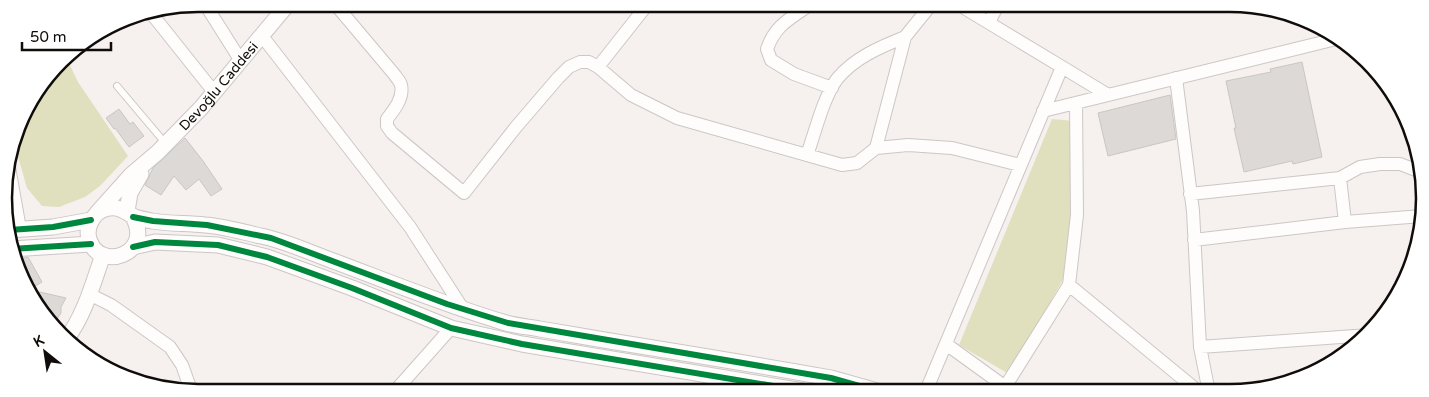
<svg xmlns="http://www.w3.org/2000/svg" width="1429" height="397" font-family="'Varela Round',sans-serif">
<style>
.green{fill:#e0dfbe}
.building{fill:#ddd9d6;stroke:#c9c6c4}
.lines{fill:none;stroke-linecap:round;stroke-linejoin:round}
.service-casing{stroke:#cbc7c5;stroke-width:8}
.minor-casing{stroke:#cbc7c5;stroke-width:14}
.tertiary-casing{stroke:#cbc7c5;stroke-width:17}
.service{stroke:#fefdfc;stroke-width:6}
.minor{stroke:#fefdfc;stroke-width:12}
.tertiary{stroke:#fefdfc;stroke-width:15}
.cycleway-casing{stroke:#fff;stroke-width:9}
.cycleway{stroke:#00873e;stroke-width:6}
.labels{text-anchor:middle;stroke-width:4.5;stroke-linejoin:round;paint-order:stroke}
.street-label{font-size:14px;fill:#0f0c0a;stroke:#fff}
.rim{fill:none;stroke:#0f0c0a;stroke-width:2.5}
</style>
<rect width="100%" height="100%" fill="#f6f1ee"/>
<path class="green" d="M66 57 78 82 128 156 100 186 85 197 59 207 42 206 27 188 15 146 24 112Z
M1052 119 1074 121 1072 223 1065 276 1009 374 959 345Z"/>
<path class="building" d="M1302 62 1322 157 1293 164 1292 161 1244 172 1234 128H1236L1226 81 1271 72 1270 69Z
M1170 95 1176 139 1108 156 1098 113Z
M119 109 130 124 133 122 144 136 129 147 115 128 114 129 106 118Z
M185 138 203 161 222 189 211 196 199 179 186 190 174 176 161 195 145 185 153 168Z
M28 257 42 282 30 289 17 262 24 258Z
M31 290 66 298 61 307V313L53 325 44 317Z"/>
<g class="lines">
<defs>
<path id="service" d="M117 86 166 144"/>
<path id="minor" d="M205 4 241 61
M335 4 394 74C396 77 400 81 401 85 404 98 394 110 387 119V126L392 133 464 193 516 127 558 78 569 67 580 62H589L598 67 631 95 677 118 842 165 857 163 876 148 908 145 952 148 1020 165
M808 6C788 20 775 26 767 49L771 60 794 74 832 88
M151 13 214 92
M989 22 997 7
M262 36 410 227 463 309
M598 67 647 5
M1062 67 1108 95
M1176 78 1193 211 1200 347 1209 392
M1043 111 1340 38
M876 148 905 37 930 6
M807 155C815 133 823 98 837 79 854 58 880 47 905 37
M9 167 20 229
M1340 178 1345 222
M1190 194 1340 178 1360 167 1380 164H1400L1421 172
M1194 240 1345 222 1422 216
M1069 285 1199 392
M89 294 111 305 170 347 182 365 191 390
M946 344 1011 391
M1200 347 1369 335
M1005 387 1069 285 1077 215 1076 103
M396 390 451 328
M926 391 1062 67 961 6"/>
<g id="tertiary">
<path d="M127 211 130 193 141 174"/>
<path id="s1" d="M97 213 131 175 158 152 201 108 288 4"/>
<path d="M133 217C154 254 99 273 89 239 87 232 89 224 93 218 98 211 107 207 116 208 124 209 128 214 135 217 140 219 147 220 152 221 169 224 187 223 205 225 223 226 242 232 261 236 286 241 311 253 336 262 392 283 448 306 506 323 517 326 529 327 540 329 563 333 587 337 610 341 684 353 758 365 831 378L877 391"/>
<path d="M9 230 53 227 91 220"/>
<path d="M133 247 155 242 218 245 267 257 352 288 451 328 522 344 803 391"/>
<path d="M11 249 91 244"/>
<path d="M67 338C85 314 93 283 103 255"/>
</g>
</defs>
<use href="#service" class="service-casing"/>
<use href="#minor" class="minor-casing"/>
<use href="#tertiary" class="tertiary-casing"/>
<use href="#service" class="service"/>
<use href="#minor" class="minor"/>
<use href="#tertiary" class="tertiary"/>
<defs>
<path id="cycleway" d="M133 217 153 221 207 225 271 238 447 304 508 323 831 378 877 391
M9 230 53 227 91 220
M133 247 155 242 218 245 267 257 352 288 451 328 522 344 803 391
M11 249 91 244"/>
</defs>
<use href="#cycleway" class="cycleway-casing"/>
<use href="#cycleway" class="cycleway"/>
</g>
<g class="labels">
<g class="street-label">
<text dy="5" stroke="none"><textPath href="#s1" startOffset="176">Devoğlu Caddesi</textPath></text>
</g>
</g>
<path d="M0 0H1429V397H0ZM198 12H1230A186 186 0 0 1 1416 198V198A186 186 0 0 1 1230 384H198A186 186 0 0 1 12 198V198A186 186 0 0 1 198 12Z" fill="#fff" fill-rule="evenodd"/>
<path class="rim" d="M198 12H1230A186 186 0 0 1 1416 198V198A186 186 0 0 1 1230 384H198A186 186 0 0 1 12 198V198A186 186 0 0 1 198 12Z"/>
<g transform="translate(45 352) rotate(330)" stroke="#ffffff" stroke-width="4" paint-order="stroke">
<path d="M0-4L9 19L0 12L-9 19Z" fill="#0f0c0a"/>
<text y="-8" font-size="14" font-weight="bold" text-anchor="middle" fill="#0f0c0a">K</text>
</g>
<path d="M22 42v8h89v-8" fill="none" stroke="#0f0c0a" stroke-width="2.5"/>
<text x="30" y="42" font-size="15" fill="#0f0c0a" stroke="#ffffff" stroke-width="4" paint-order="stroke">50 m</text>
</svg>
